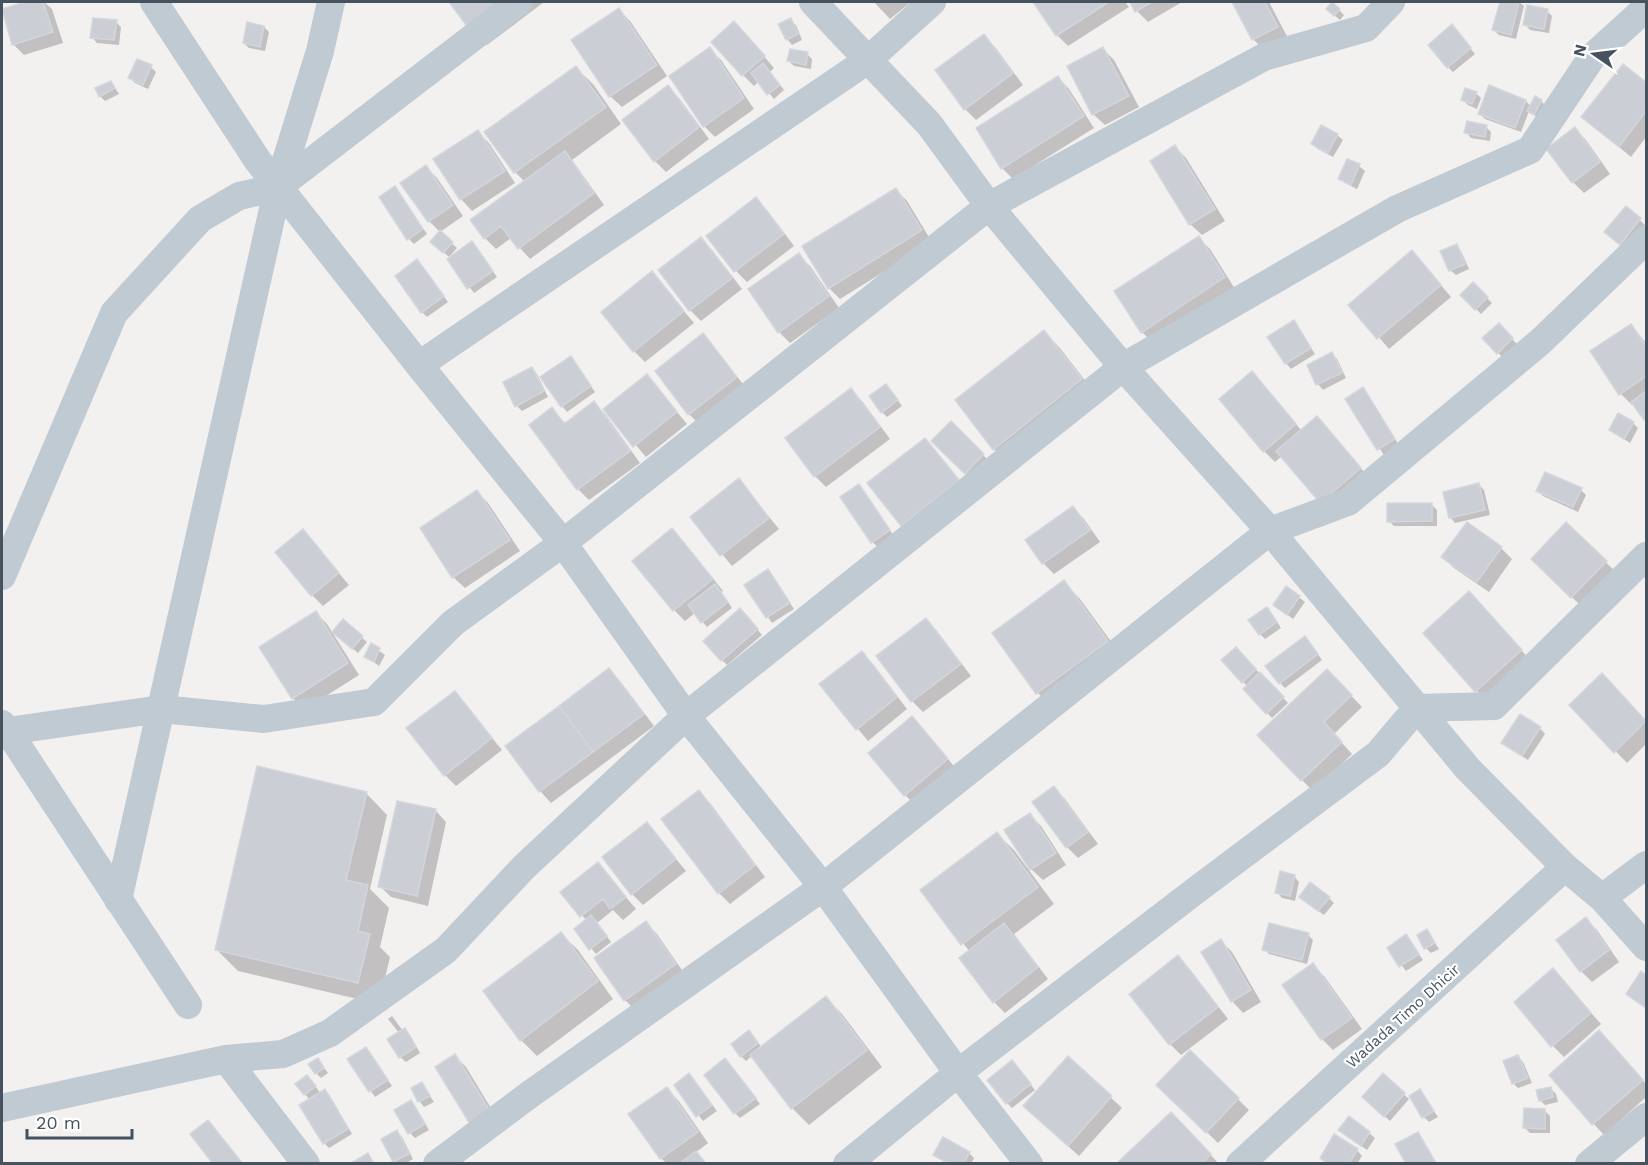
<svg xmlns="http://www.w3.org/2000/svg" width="1648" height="1165" font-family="'Work Sans',sans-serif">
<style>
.shadow{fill:#0003}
.building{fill:#cbcfd5;stroke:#d3d6dc;stroke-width:1.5}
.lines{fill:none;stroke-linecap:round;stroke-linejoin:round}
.street{stroke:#bfcad3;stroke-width:28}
.labels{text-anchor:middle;stroke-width:4.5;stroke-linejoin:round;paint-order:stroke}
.street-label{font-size:15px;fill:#46535f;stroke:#fff}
</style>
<rect width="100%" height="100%" fill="#f3f0f0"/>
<path class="shadow" d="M30 2H44L52 9 63 43 24 55 13 44 2 11Z
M450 2H544L487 45 470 28Z
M874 2H911L890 19Z
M1035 2H1125L1129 7 1068 46 1057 35Z
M1131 2H1182L1148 22 1137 11Z
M1234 2H1269L1288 38 1264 50 1253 39Z
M1501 2H1519L1524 6 1516 39 1499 35 1494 30Z
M619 10 630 21 667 76 622 107 610 96 573 41Z
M1339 10 1344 15 1340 20 1333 14Z
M1547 11 1552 16 1549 33 1530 30 1525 24Z
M790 20 796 25 802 40 792 45 787 39Z
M116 22 121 27 119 45 97 43 92 37Z
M264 27 269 32 265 51 249 48 244 43Z
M1457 32 1475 54 1453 72 1448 67Z
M745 34 774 68 770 72 784 90 774 99 759 81 754 86 743 75Z
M984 36 995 47 1023 85 976 120 965 109Z
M710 49 721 60 754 109 715 137 704 126Z
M1103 49 1114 60 1139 107 1105 125 1093 114Z
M807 54 812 59 811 69 794 66 789 61Z
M1623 66 1646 84V137L1631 157 1583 117Z
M151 67 156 72 148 89 135 83 130 78Z
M576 68 593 84 621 124 572 160 604 205 530 259 511 238 496 249 485 238 525 182 515 172Z
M1058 77 1069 89 1094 128 1013 179 1002 168Z
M111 82 119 94 105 101 100 96Z
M668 87 679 98 709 139 666 172 655 161Z
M1490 87 1526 101 1531 107 1541 101 1546 106 1540 119 1529 111 1521 132 1485 119 1480 114Z
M1476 93 1481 98 1477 109 1468 105 1462 100Z
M1322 127 1337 135 1343 140 1333 157 1318 149 1313 144Z
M1486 127 1491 132 1490 141 1471 138 1466 132Z
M1575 129 1586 140 1610 174 1584 193 1573 182Z
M478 132 489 143 515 183 472 211 461 199 436 159Z
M1175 147 1186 158 1225 221 1202 235 1190 224 1152 162Z
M1359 166 1365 171 1357 189 1345 183 1340 178Z
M426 167 437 178 463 216 440 232 429 221Z
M896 190 907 201 932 242 840 299 829 288Z
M400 194 427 234 414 244 409 239Z
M755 199 767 210 794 246 747 282 736 271 709 236Z
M1627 208 1645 225 1626 249 1611 237Z
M440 233 457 248 449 257 432 242Z
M1198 238 1210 249 1235 289 1153 343 1142 332Z
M701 239 712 250 742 289 701 321 690 310Z
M1456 246 1461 251 1469 269 1456 275 1450 270Z
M477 249 497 277 474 293 449 260Z
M798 255 810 266 839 308 790 343 779 332Z
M417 261 448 302 427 317 422 312Z
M1423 264 1451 297 1389 349 1351 305Z
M652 273 694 323 645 362 634 351Z
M1473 284 1492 303 1481 314 1462 295Z
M1294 322 1315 354 1291 369 1286 363Z
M1498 325 1517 344 1503 358 1484 338Z
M1631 325 1646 343V421L1634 403 1632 405 1621 394 1592 352Z
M1044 332 1060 348 1097 396 1010 465 994 449Z
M703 335 747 389 700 425 689 414 657 372Z
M1332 354 1337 359 1346 378 1323 390 1318 384 1308 366Z
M570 358 595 392 567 412 562 406Z
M532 369 537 374 548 397 522 411 517 406Z
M1252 373 1302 431 1317 418 1371 480 1332 513 1282 456 1275 462 1264 451Z
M647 376 687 424 646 457 605 409Z
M1362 389 1399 445 1384 455 1347 399Z
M851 390 862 401 890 439 826 487 815 476Z
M891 391 902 406 887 417 882 412Z
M594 403 605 414 640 463 589 500 578 489 552 409 566 424Z
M951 423 988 460 971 478 933 441Z
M1633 423 1638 428 1630 443 1611 430Z
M739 480 779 529 732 566 692 518Z
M1479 485 1484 490 1490 515 1455 523 1450 517Z
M859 486 894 536 878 547 872 542Z
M1538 490H1581L1586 495 1578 512 1543 496Z
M477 492 488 503 520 551 465 588 453 577 422 528Z
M1431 504 1437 510V526H1394L1389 521Z
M1073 508 1084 519 1100 542 1054 574 1043 563Z
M1566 524 1617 573 1583 608 1533 559Z
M303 531 349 585 323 606 312 595Z
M683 541 723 591 721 592 732 608 707 627 695 613 685 621 674 610Z
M1501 548 1512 559 1489 592 1454 568 1443 557Z
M773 577 794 609 772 623 747 586Z
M1063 582 1080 599 1123 658 1054 710 1038 693 994 633Z
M1287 588 1305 602 1293 619 1275 605Z
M1480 605 1532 662 1487 702 1425 633Z
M316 613 327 624 359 675 304 710 293 698 261 648Z
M1272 614 1281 628 1265 639 1260 634Z
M745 615 762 635 727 665 722 660Z
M925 620 937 631 971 676 923 712 912 701 878 656Z
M343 621 367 642 358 653 339 637Z
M1310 643 1322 660 1285 688 1280 683Z
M371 645 385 655 379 666 366 656Z
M1236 649 1288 703 1272 718 1245 689 1248 687 1223 660Z
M862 653 873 664 907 709 868 741 821 684Z
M609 670 620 681 654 726 551 803 540 791 507 747Z
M1338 682 1362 707 1334 734 1352 754 1313 791 1302 780Z
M1613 687 1646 723V744L1627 763 1571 705Z
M455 693 502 750 456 786 445 775Z
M1540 728 1545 734 1528 760 1503 743Z
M923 729 958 771 916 806 905 795Z
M1054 788 1065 799 1098 844 1078 858 1067 847Z
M699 792 710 803 765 877 730 904 719 893Z
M366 793 387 815 370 889 389 908 380 947 390 957 379 1004 238 971 216 949Z
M435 810 446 822 428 906 391 897 380 886Z
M1030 815 1041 826 1066 865 1043 880 1031 869 1006 830Z
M647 824 686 871 643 905 632 894Z
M997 834 1014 850 1054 904 1014 934 1048 979 1005 1013 994 1002 970 952 922 891Z
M598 864 636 909 623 920 613 910 597 923 611 942 596 954 576 930 587 921 562 892Z
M1294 876 1299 882 1295 901 1282 898 1277 892Z
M1329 898 1334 903 1324 915 1306 902Z
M1585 919 1597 930 1619 962 1592 982 1581 971Z
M646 923 657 934 686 976 636 1011 625 1000Z
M1427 931 1439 949 1431 953 1426 948Z
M561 934 578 950 613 999 537 1056 521 1040Z
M1308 935 1313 940 1307 964 1269 954 1264 949Z
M1406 936 1423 960 1406 971 1389 948Z
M1221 941 1232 952 1261 1002 1243 1013 1232 1001 1203 953Z
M1178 957 1189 968 1228 1019 1181 1055 1170 1044 1131 994Z
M1313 965 1324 976 1362 1029 1333 1050 1322 1039Z
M1553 970 1601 1024 1564 1057 1553 1046Z
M826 998 842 1014 882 1067 809 1125 792 1108 752 1056 746 1061 741 1056 754 1037 762 1048Z
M392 1016 403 1031 405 1030 410 1035 420 1053 406 1062 400 1057 399 1033 388 1019Z
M1610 1043 1646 1084V1097L1604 1135 1593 1123Z
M366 1049 392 1086 375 1097 349 1060Z
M1190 1052 1249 1110 1218 1143 1158 1085Z
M455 1056 466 1067 500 1123 482 1134Z
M1518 1057 1523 1062 1532 1083 1518 1088 1513 1083Z
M1068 1058 1122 1108 1079 1156 1036 1117Z
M318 1060 328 1073 321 1078 316 1073Z
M730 1065 760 1104 740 1118 735 1113Z
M1017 1067 1035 1090 1012 1108 1007 1103Z
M689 1075 717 1111 703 1121 676 1085Z
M1383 1075 1409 1099 1390 1121 1369 1102Z
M312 1082 321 1094 325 1091 330 1096 352 1134 329 1148 324 1143 310 1100 305 1094Z
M422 1084 434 1102 424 1107 419 1101Z
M666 1089 678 1100 708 1143 695 1153 706 1164H667L661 1158Z
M1551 1089 1556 1094 1558 1102 1545 1105 1540 1100Z
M1420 1091 1438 1117 1429 1122 1424 1117Z
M411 1102 416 1107 429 1130 415 1138 410 1133Z
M1545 1111 1550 1116V1133H1530L1524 1127Z
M1188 1130 1219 1164H1119Z
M396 1132 402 1137 413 1159 405 1164H397L395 1161 383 1140Z
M1369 1133 1375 1138 1367 1150 1346 1135Z
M1357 1150 1362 1156 1357 1164H1327L1321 1158Z
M969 1153 974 1158 971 1164H947L935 1155Z"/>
<path class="building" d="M25 2H43L53 32 12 45 2 9Z
M449 2H506L469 29Z
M1033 2H1109L1056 36Z
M1130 2H1152L1135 12Z
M1232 2H1265L1278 27 1252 40Z
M1332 2 1340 9 1334 16 1326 9Z
M1500 2H1519L1511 35 1492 30Z
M1527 5 1548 9 1544 29 1523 25Z
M619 8 657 65 609 97 571 40Z
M93 18 117 20 114 40 90 38Z
M791 18 798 34 786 40 778 24Z
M734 21 765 56 742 76 711 42Z
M247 22 264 26 260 47 243 43Z
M1452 24 1471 48 1447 68 1428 45Z
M984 34 1013 73 964 110 935 70Z
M710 47 744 98 703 127 669 76Z
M1103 47 1129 96 1092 115 1067 66Z
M790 49 808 52 806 65 787 61Z
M137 59 152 65 143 85 128 78Z
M763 63 780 85 767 95 751 73Z
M1623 64 1646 82V111L1619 147 1581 117Z
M576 66 606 107 514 173 484 132Z
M1058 76 1084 116 1001 169 976 128Z
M111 81 115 88 99 97 95 88Z
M668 85 699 127 654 162 622 120Z
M1489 85 1526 100 1515 128 1478 114Z
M1465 88 1477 92 1472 104 1461 100Z
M1535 96 1542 100 1534 115 1527 111Z
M1467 121 1487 125 1485 137 1464 133Z
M1321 125 1338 134 1328 153 1311 144Z
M1575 127 1600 162 1572 183 1546 149Z
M478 130 505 171 460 200 433 159Z
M1175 145 1215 209 1189 225 1150 161Z
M565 151 594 193 518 249 501 226 484 239 470 220Z
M1347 159 1360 164 1351 185 1338 179Z
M426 165 453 205 428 222 400 183Z
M395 186 423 229 407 240 379 197Z
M896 188 922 230 828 289 802 246Z
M756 197 784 234 734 272 706 236Z
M1626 206 1641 218 1620 245 1604 232Z
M440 230 453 242 443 253 430 242Z
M1199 236 1225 277 1141 333 1114 291Z
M701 237 732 278 689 311 658 270Z
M472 241 493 271 467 289 447 259Z
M1457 244 1465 264 1449 271 1440 251Z
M1412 250 1441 285 1377 339 1348 305Z
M799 253 829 296 778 333 748 289Z
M417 259 444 296 421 313 395 276Z
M652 271 684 311 633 352 601 312Z
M1473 282 1488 297 1475 310 1460 295Z
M1294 320 1311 348 1285 364 1267 337Z
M1499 323 1513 338 1497 354 1482 338Z
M1631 324 1646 346V376L1619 395 1590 351Z
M1044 330 1082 379 993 450 955 400Z
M703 333 737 377 688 415 655 371Z
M1332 352 1342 373 1316 385 1307 365Z
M571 356 591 386 561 407 540 377Z
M532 367 544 391 515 407 503 382Z
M1252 371 1296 424 1263 452 1219 399Z
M647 374 677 412 633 447 603 409Z
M886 384 898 400 881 413 869 396Z
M1363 387 1395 439 1377 450 1345 399Z
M851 388 880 427 814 477 785 438Z
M1646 391V418L1644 420 1631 402Z
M594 401 630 451 577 490 529 425 552 407 564 424Z
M1618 413 1634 422 1624 439 1609 430Z
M1317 416 1361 468 1320 503 1276 451Z
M951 421 984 454 965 474 931 441Z
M925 438 959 480 901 526 867 483Z
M1545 472 1582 488 1573 507 1536 491Z
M739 478 769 518 720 556 690 517Z
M1479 483 1485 510 1449 518 1443 492Z
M859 484 890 530 871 543 840 497Z
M477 490 510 540 452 578 420 528Z
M1387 503H1432V521L1387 522Z
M1073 506 1090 530 1042 564 1025 540Z
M1467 522 1502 547 1477 582 1441 557Z
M1566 522 1607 561 1571 598 1531 559Z
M672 528 713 579 673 611 632 561Z
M303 529 339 573 311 596 275 552Z
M768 569 790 603 766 618 744 585Z
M1064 580 1108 641 1036 694 992 633Z
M715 584 728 602 701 623 688 605Z
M1286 586 1300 596 1287 615 1273 605Z
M1469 591 1522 650 1475 692 1423 633Z
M1267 607 1277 622 1259 635 1248 620Z
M740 608 758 629 721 661 703 641Z
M316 611 348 663 292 699 259 647Z
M926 618 961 664 911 702 876 656Z
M343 619 363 636 352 649 332 632Z
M1305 636 1318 654 1279 684 1265 666Z
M371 643 380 648 374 662 364 657Z
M1236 647 1256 669 1242 683 1221 660Z
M862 651 897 697 856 730 819 684Z
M609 668 644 714 593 752 559 706Z
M1327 669 1352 695 1324 722 1342 742 1301 781 1257 735Z
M1260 672 1284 697 1266 714 1243 689Z
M1602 673 1646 721 1614 753 1569 705Z
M455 691 492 738 444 776 406 728Z
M559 706 593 752 539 792 505 746Z
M1520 714 1541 727 1522 756 1501 743Z
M912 716 948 759 904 796 868 753Z
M257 766 367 792 346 880 368 885 358 931 370 934 358 983 215 950Z
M1054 786 1088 832 1066 848 1032 802Z
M699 790 755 865 718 894 661 819Z
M397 801 436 809 417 896 378 887Z
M1030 813 1056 853 1030 870 1004 830Z
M647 822 676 859 631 895 602 857Z
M997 832 1038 887 961 945 920 890Z
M598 862 626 897 610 909 603 899 580 917 560 892Z
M1280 871 1295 875 1290 896 1275 893Z
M1310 882 1330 897 1318 911 1299 897Z
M591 915 607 936 589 950 574 929Z
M1586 917 1609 950 1580 972 1556 940Z
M646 921 676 964 624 1001 594 958Z
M1004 923 1038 967 993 1003 959 958Z
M1269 923 1309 933 1302 960 1262 950Z
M1427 929 1435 943 1424 949 1417 935Z
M561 932 598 981 520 1041 483 991Z
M1406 934 1419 954 1399 967 1387 948Z
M1221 939 1251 990 1231 1002 1201 952Z
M1178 955 1218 1007 1169 1045 1129 994Z
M1313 963 1352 1018 1321 1040 1282 985Z
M1553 968 1591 1013 1551 1047 1514 1002Z
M1641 971 1646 975V1008L1626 994Z
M826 996 867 1050 791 1109 750 1055Z
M405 1028 416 1047 399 1058 387 1039Z
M749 1030 758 1043 740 1057 731 1044Z
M1599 1030 1643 1080 1592 1125 1549 1075Z
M366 1047 388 1080 369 1092 347 1059Z
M1190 1050 1239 1098 1206 1133 1156 1085Z
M455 1054 490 1111 470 1124 435 1067Z
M1518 1055 1528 1078 1512 1084 1503 1061Z
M1068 1056 1112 1096 1068 1146 1023 1106Z
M318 1058 324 1068 315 1074 308 1064Z
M725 1058 756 1098 734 1114 704 1075Z
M1012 1060 1031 1084 1006 1104 987 1080Z
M689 1073 712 1105 696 1117 674 1085Z
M1383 1073 1405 1093 1384 1117 1362 1097Z
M307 1075 316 1086 304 1095 295 1084Z
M422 1082 430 1096 418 1102 411 1088Z
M667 1087 698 1132 660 1159 628 1114Z
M1551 1087 1553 1097 1539 1101 1536 1090Z
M325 1089 348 1129 323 1144 299 1105Z
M1420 1089 1434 1111 1422 1118 1409 1096Z
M411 1100 425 1124 408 1134 394 1110Z
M1524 1108 1545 1109V1129L1523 1128Z
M1171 1112 1211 1154 1202 1164H1116Z
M1349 1116 1370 1132 1361 1146 1338 1130Z
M208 1120 243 1164H213L190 1134Z
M397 1130 409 1154 393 1162 381 1139Z
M1418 1132 1436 1163 1435 1164H1406L1395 1144Z
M1334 1134 1358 1149 1349 1164H1328L1320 1158Z
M943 1137 970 1152 963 1164H949L933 1155Z
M696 1151 706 1164H679Z
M368 1153 374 1164H354L353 1162Z"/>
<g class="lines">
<path class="street" d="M154 2 258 161 419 365 563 543 686 716 823 887 958 1073 1029 1164
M813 2 929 124 989 206 1123 367 1270 531 1468 769 1565 867 1602 898 1646 947
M419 365 868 60 932 2
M2 576 114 313 200 219 239 196 278 187 519 2
M2 724 8 731 188 1005
M8 731 161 709 264 719 374 702 453 623 563 543 989 206 1264 57 1366 28 1391 2
M1602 898 1646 865
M118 900 278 187 320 51 331 2
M226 1059 306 1164
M2 1108 226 1059 283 1054 330 1033 446 950 524 867 686 716 1123 367 1397 209 1530 150 1592 57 1646 8
M437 1164 529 1095 823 887 1270 531 1348 502 1540 342 1646 240
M847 1164 958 1073 1195 891 1378 754 1417 708 1494 706 1646 556
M1240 1164 1565 867
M1589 1164 1646 1117"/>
</g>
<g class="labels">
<g class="street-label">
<text transform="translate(1403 1016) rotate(-42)" y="5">Wadada Timo Dhicir</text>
</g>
</g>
<rect width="1648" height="1165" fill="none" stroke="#46535f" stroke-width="6"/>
<g transform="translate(1594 54) rotate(284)" stroke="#ffffff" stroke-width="4.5" paint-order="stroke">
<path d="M0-4.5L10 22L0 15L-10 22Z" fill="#46535f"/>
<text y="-9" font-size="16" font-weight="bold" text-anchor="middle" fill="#46535f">N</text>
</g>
<path d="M27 1129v9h105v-9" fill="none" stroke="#46535f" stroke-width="3"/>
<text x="36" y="1129" font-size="18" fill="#46535f" stroke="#ffffff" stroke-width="4.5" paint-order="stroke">20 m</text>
</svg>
